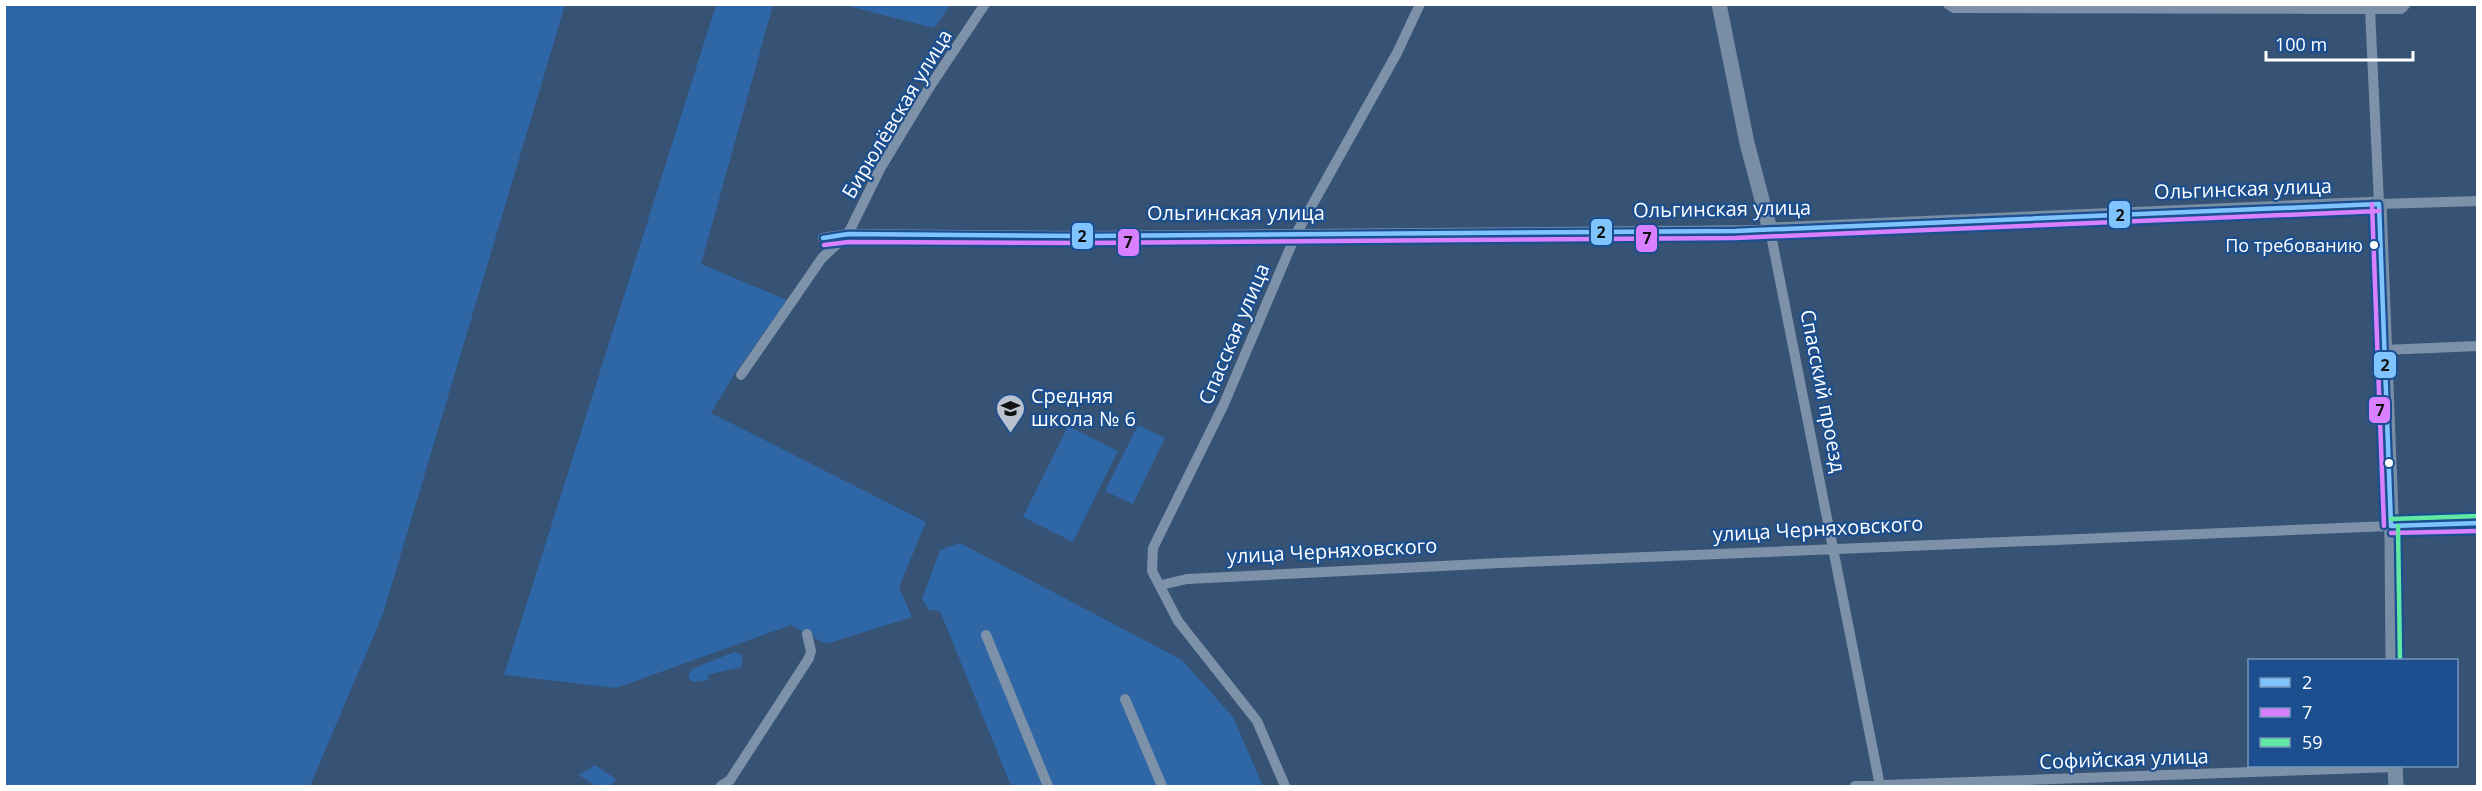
<svg xmlns="http://www.w3.org/2000/svg" width="2482" height="791" font-family="'Open Sans',sans-serif">
<style>
.green{fill:#2f66a5}
.lines{fill:none;stroke-linecap:round;stroke-linejoin:round}
.street{stroke:#7d92a8;stroke-width:10}
.secondary{stroke:#798da4;stroke-width:15}
.bus-1-casing{stroke:#1b4f8f;stroke-width:9}
.bus-2-casing{stroke:#1b4f8f;stroke-width:9}
.bus-3-casing{stroke:#1b4f8f;stroke-width:9}
.bus-1{stroke:#80c4ff;stroke-width:4.5}
.bus-2{stroke:#d880ff;stroke-width:4.5}
.bus-3{stroke:#60e9a3;stroke-width:4.5}
.bus-dot{fill:#fff;stroke:#1b4f8f;stroke-width:2}
.labels{text-anchor:middle;stroke-width:4.5;stroke-linejoin:round;paint-order:stroke}
.bus-label{font-size:18px;fill:#fff;stroke:#1b4f8f;text-anchor:end}
.street-label{font-size:20px;fill:#fff;stroke:#1b4f8f}
.poi-label{font-size:20px;fill:#fff;stroke:#1b4f8f;text-anchor:start}
.line-badge{stroke:#1b4f8f;stroke-width:2}
.pale-badge-label{font-size:16px;text-anchor:middle;font-weight:bold;fill:#111}
</style>
<rect width="100%" height="100%" fill="#365274"/>
<path class="green" d="M5 4 565 5 383 614 310 786H5Z
M716 5H773L701 264 787 300 734 375 711 413 926 522 899 587 912 617 826 644 791 625 616 688 504 675Z
M844 5H950L934 28Z
M1138 425 1165 438 1133 504 1105 491Z
M1068 426 1118 451 1073 542 1023 517Z
M960 543 1182 660 1233 717 1263 786H1011L940 611 929 610 922 599 940 550Z
M734 652 741 654 743 662 741 667 711 674 708 676V680L695 682 690 680 688 675 692 669Z
M595 765 616 779 611 786H596L579 775Z"/>
<g class="lines">
<path class="street" d="M1948 4 1954 8 2346 9H2401L2406 4
M2370 9 2379 204 2478 201
M823 238 848 234 1083 236 1770 230 1880 786
M2384 350 2478 346
M741 375 822 258 848 234 880 169 929 88 985 4
M1161 585 1187 579 1501 563 2391 526
M986 635 1048 786
M1125 699 1162 786
M721 786 730 780 809 658 811 651 807 634
M1285 786 1257 721 1178 621 1152 571 1153 548 1224 404 1296 234 1397 53 1420 4
M1855 786 2395 767"/>
<path class="secondary" d="M1719 4 1747 143 1770 230 2379 204 2392 540 2393 660
M2391 526 2478 523
M2395 766 2396 786"/>
<defs>
<path id="bus-1" d="M2379 204 2391 526
M823 238 848 234 1083 236 1735 231 2379 204
M2391 526 2478 523"/>
<path id="bus-2" d="M2372 204 2384 526
M824 245 849 242 1083 243 1735 238 2379 211
M2391 533 2478 531"/>
<path id="bus-3" d="M2391 519 2478 516
M2398 526 2400 660"/>
</defs>
<use href="#bus-1" class="bus-1-casing"/>
<use href="#bus-2" class="bus-2-casing"/>
<use href="#bus-3" class="bus-3-casing"/>
<use href="#bus-1" class="bus-1"/>
<use href="#bus-2" class="bus-2"/>
<use href="#bus-3" class="bus-3"/>
</g>
<defs>
<symbol id="school-pin" viewBox="-11 -11 22 30"><path d="M0 17L-7.5 6A9.5 9.5 0 1 1 7.5 6Z" fill="#b9c2ce" stroke="#1b4f8f"/><path d="M0-5L7-2L0 1L-7-2ZM-4 1L0 2.5L4 1V4Q0 6-4 4Z" fill="#111"/></symbol>
</defs>
<g fill-rule="evenodd">
<use href="#school-pin" x="994" y="392" width="33" height="45"/>
</g>
<g class="bus-dot">
<circle cx="2374" cy="245" r="5"/>
<circle cx="2389" cy="463" r="5"/>
</g>
<g class="labels">
<g class="bus-label">
<text x="2363" y="252">По требованию</text>
</g>
<g class="street-label">
<text transform="translate(897 114) rotate(-59)" y="7">Бирюлёвская улица</text>
<text transform="translate(2243 189) rotate(-2)" y="7">Ольгинская улица</text>
<text transform="translate(1722 209) rotate(-1)" y="7">Ольгинская улица</text>
<text x="1236" y="220">Ольгинская улица</text>
<text transform="translate(1234 334) rotate(-67)" y="7">Спасская улица</text>
<text transform="translate(1823 391) rotate(79)" y="7">Спасский проезд</text>
<text transform="translate(1818 529) rotate(-3)" y="7">улица Черняховского</text>
<text transform="translate(1332 551) rotate(-3)" y="7">улица Черняховского</text>
<text transform="translate(2124 759) rotate(-2)" y="7">Софийская улица</text>
</g>
<g class="poi-label">
<text x="1031" y="403">Средняя<tspan x="1031" dy="23">школа № 6</tspan></text>
</g>
</g>
<g class="line-badge">
<rect x="2108" y="200" width="23" height="29" rx="6" fill="#80c4ff"/>
<rect x="1590" y="218" width="23" height="28" rx="6" fill="#80c4ff"/>
<rect x="1071" y="222" width="23" height="28" rx="6" fill="#80c4ff"/>
<rect x="1635" y="224" width="23" height="29" rx="6" fill="#d880ff"/>
<rect x="1117" y="228" width="23" height="29" rx="6" fill="#d880ff"/>
<rect x="2373" y="351" width="24" height="28" rx="6" fill="#80c4ff"/>
<rect x="2368" y="396" width="23" height="28" rx="6" fill="#d880ff"/>
</g>
<g class="pale-badge-label">
<text x="2120" y="221">2</text>
<text x="1601" y="238">2</text>
<text x="1082" y="242">2</text>
<text x="1647" y="244">7</text>
<text x="1128" y="248">7</text>
<text x="2385" y="371">2</text>
<text x="2380" y="416">7</text>
</g>
<rect width="2482" height="791" fill="none" stroke="#ffffff" stroke-width="12"/>
<rect x="2248" y="659" width="210" height="108" fill="#1b4f8f" stroke="#7695bc" stroke-width="1.5"/>
<rect x="2260" y="678" width="30" height="9" fill="#80c4ff" stroke="#7695bc" stroke-width="1.5"/>
<text x="2302" y="689" font-size="18" fill="#ffffff">2</text>
<rect x="2260" y="708" width="30" height="9" fill="#d880ff" stroke="#7695bc" stroke-width="1.5"/>
<text x="2302" y="719" font-size="18" fill="#ffffff">7</text>
<rect x="2260" y="738" width="30" height="9" fill="#60e9a3" stroke="#7695bc" stroke-width="1.5"/>
<text x="2302" y="749" font-size="18" fill="#ffffff">59</text>
<path d="M2266 51v9h147v-9" fill="none" stroke="#ffffff" stroke-width="3"/>
<text x="2275" y="51" font-size="18" fill="#ffffff" stroke="#1b4f8f" stroke-width="4.5" paint-order="stroke">100 m</text>
</svg>
